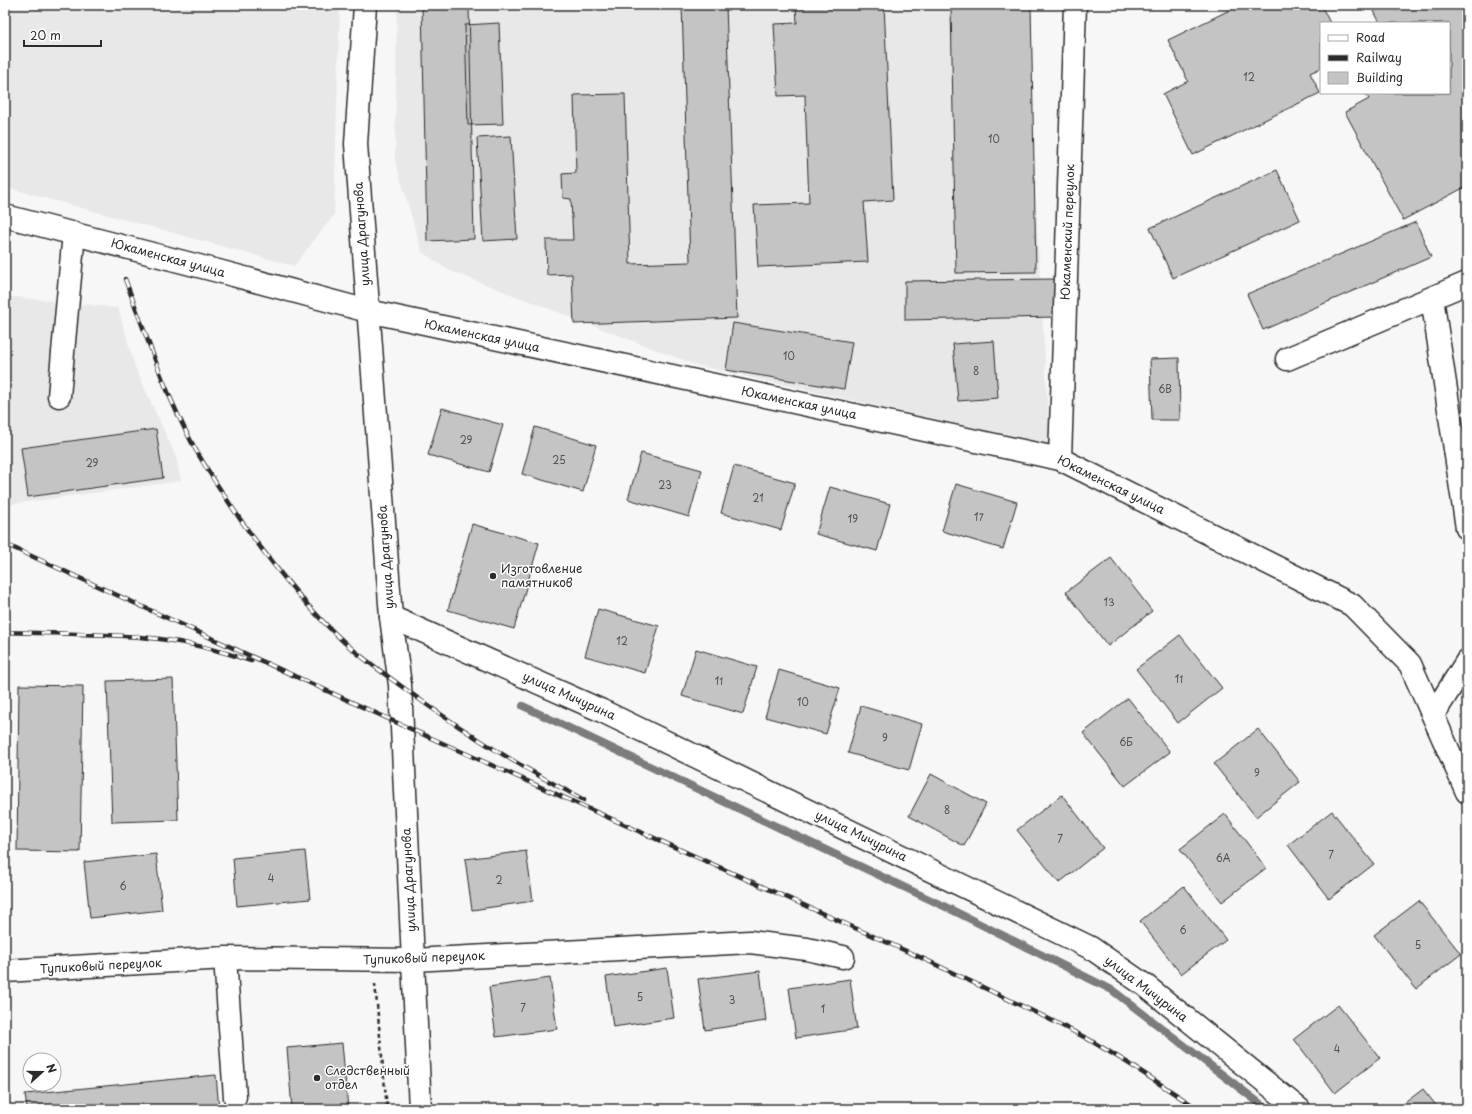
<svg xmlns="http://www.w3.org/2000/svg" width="1472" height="1114" font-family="'Playpen Sans',sans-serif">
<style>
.built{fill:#e8e8e8}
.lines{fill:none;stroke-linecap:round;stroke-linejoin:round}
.stream{stroke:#7b7b7b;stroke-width:8}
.building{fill:#c4c4c4;stroke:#2b2b2b}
.minor-casing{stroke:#2b2b2b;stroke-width:25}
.major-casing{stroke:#2b2b2b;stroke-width:25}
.path{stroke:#2b2b2b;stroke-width:2.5;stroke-dasharray:4 3;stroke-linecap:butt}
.minor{stroke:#fff;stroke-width:22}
.major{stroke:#fff;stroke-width:22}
.rail-casing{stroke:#2b2b2b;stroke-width:4.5}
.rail{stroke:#fff;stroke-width:3;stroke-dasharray:9;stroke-linecap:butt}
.poi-dot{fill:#2b2b2b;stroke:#fff;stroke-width:1.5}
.labels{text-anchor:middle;stroke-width:3;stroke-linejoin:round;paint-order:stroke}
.number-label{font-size:10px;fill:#515151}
.street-label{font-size:12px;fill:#2b2b2b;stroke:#fff}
.poi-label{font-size:12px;fill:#2b2b2b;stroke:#fff;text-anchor:start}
</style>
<rect width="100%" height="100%" fill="#f7f7f7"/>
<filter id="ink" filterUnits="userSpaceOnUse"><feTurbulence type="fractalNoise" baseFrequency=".025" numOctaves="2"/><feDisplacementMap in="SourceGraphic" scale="8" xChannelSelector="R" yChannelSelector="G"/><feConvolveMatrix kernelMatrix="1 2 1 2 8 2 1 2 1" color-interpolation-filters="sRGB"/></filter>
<g filter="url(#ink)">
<path class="built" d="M5 5H340L334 215 294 266 5 187Z
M397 5H1024L1050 445 696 365 448 270 422 252 395 160Z
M5 296 118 308 135 367 176 457 181 481 5 505Z"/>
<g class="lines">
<path class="stream" d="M523 706 952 910 1112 990 1267 1109"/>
</g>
<path class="building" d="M422 5H469L474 239 427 241Z
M682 5H726L737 318 574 324 572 274 547 275 546 240H573L571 199 563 198 562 174 576 173 574 95 625 94 630 264 690 262Z
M796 5H884L893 200 864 202 868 262 758 267 754 205 809 203 805 95 778 96 774 24 797 23Z
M951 5H1031L1036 272 956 273Z
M1240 5H1321L1330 23H1321V68L1310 73 1320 93 1193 155 1163 94 1188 81 1168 40Z
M1371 5H1467V186L1403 220 1345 112 1369 99 1365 93H1449V23H1380Z
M499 23 503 124 468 125 465 25Z
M511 136 517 239 483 241 477 138Z
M1277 170 1300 220 1173 278 1150 228Z
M1416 222 1431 257 1263 330 1247 294Z
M1056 279 1057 317 905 320V281Z
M733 323 852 342 844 389 726 370Z
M994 341 998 398 958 401 953 344Z
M1179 358 1180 420H1152L1150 359Z
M442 408 503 425 489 472 428 455Z
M535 427 596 445 583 492 522 474Z
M156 429 163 478 28 497 21 448Z
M641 453 702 470 689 517 628 499Z
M734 466 795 483 781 530 721 513Z
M956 484 1017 502 1003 549 942 531Z
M830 487 890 504 877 551 816 534Z
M472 524 539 543 514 629 448 610Z
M1111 558 1152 611 1108 646 1066 592Z
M598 609 659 626 645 673 585 656Z
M1180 635 1222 688 1178 723 1136 669Z
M696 649 757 667 743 714 682 696Z
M779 670 840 688 826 734 765 717Z
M173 679 178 820 112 822 107 681Z
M19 685 83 686 80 852 17 851Z
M1128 698 1170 752 1125 786 1083 733Z
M861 706 922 724 909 770 848 753Z
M1258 729 1300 782 1256 817 1214 764Z
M931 774 986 804 964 846 909 816Z
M1062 795 1103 848 1059 883 1017 830Z
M1332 811 1374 864 1329 899 1288 845Z
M1225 814 1266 868 1222 902 1180 849Z
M305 851 310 899 237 906 233 858Z
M526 851 533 901 472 910 465 859Z
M156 854 162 910 90 918 84 862Z
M1184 886 1226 940 1181 974 1140 921Z
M1419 901 1461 954 1416 989 1374 935Z
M667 968 674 1018 613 1027 606 977Z
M760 971 766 1021 705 1030 698 979Z
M550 978 557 1029 496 1037 489 987Z
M850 979 857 1029 796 1038 789 988Z
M1338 1005 1380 1058 1335 1093 1294 1039Z
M342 1043 348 1109H292L287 1048Z
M216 1075 219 1109H27L25 1094Z
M1423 1089 1439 1109H1397Z"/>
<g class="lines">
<defs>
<path id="minor" d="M5 216 218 271 368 311 1060 459 1352 605 1410 664 1467 792
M1432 298 1467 528
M1287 359 1467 283
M59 396 74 233
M1060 459 1075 5
M391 617 600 710 1091 948 1146 986 1299 1109
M1433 715 1467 661
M225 958 235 1097
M5 971 225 958 413 960 750 942 807 949 843 957"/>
<path id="major" d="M365 5 356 144 391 617 400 685 420 1109"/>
</defs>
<use href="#minor" class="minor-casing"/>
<use href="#major" class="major-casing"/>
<path class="path" d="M375 984 387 1109"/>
<use href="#minor" class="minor"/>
<use href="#major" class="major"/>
<defs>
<path id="rail" d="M125 279C146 334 164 391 192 443 206 469 223 494 240 519 271 563 304 605 344 642 362 658 382 672 401 686 459 729 520 767 584 800
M5 544 402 725 924 959 1045 1017 1088 1039 1128 1063 1198 1109
M5 632C56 634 109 633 160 639 190 643 222 651 251 661"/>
</defs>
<use href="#rail" class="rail-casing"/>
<use href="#rail" class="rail"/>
</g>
</g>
<g class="poi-dot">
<circle cx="493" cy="576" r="4"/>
<circle cx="317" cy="1078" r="4"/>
</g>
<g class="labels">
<g class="number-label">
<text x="1249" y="81">12</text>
<text x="994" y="143">10</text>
<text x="789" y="360">10</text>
<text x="976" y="375">8</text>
<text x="1165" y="393">6В</text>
<text x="466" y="444">29</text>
<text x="559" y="464">25</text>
<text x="92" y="467">29</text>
<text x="665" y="489">23</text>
<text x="758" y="502">21</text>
<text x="979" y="521">17</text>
<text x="853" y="523">19</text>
<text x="1109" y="606">13</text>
<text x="622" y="645">12</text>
<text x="1179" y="683">11</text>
<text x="719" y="685">11</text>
<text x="803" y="706">10</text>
<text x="885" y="742">9</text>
<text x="1126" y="746">6Б</text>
<text x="1257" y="777">9</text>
<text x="947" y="814">8</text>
<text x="1060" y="843">7</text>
<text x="1331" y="859">7</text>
<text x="1223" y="862">6А</text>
<text x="271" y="882">4</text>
<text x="499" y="884">2</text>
<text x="123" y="890">6</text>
<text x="1183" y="934">6</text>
<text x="1418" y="949">5</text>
<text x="640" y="1001">5</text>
<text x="732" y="1004">3</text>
<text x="523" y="1012">7</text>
<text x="823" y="1013">1</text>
<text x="1337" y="1053">4</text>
</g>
<g class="street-label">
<text transform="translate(1068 232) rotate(-88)" y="4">Юкаменский переулок</text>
<text transform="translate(362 234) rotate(-94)" y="4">улица Драгунова</text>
<text transform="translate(168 258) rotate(15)" y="4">Юкаменская улица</text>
<text transform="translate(482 336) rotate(12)" y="4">Юкаменская улица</text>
<text transform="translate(799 403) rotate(12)" y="4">Юкаменская улица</text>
<text transform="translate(1111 485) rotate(26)" y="4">Юкаменская улица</text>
<text transform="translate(386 557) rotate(-94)" y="4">улица Драгунова</text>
<text transform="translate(569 696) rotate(24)" y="4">улица Мичурина</text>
<text transform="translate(861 836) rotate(26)" y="4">улица Мичурина</text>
<text transform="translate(409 880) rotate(-93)" y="4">улица Драгунова</text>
<text transform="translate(424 958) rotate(-2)" y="4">Тупиковый переулок</text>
<text transform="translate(101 966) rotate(-3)" y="4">Тупиковый переулок</text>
<text transform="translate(1146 989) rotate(37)" y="4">улица Мичурина</text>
</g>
<g class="poi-label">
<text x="501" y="573">Изготовление<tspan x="501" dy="14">памятников</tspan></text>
<text x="325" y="1075">Следственный<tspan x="325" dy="14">отдел</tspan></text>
</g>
</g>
<rect width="1472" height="1114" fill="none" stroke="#fff" stroke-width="20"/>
<rect x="10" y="10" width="1452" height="1094" fill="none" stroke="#2b2b2b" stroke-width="1.5" filter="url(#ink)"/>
<rect x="1320" y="22" width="130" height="72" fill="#ffffff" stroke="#aaaaaa"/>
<rect x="1328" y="35" width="20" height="6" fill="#ffffff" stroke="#aaaaaa"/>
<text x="1356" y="42" font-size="12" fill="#2b2b2b">Road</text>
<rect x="1328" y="55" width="20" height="6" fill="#2b2b2b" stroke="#aaaaaa"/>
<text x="1356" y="62" font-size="12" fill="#2b2b2b">Railway</text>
<rect x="1328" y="72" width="20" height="12" fill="#c4c4c4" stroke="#aaaaaa"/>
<text x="1356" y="82" font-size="12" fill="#2b2b2b">Building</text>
<g transform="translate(42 1072) rotate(69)"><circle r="19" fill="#ffffff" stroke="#aaaaaa"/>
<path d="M0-3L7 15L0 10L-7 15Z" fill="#2b2b2b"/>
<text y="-6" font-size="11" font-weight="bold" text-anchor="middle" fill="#2b2b2b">N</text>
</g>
<path d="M24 40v6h77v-6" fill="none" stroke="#2b2b2b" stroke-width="2"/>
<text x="30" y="40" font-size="12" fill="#2b2b2b" stroke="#ffffff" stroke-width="3" paint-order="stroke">20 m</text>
</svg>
